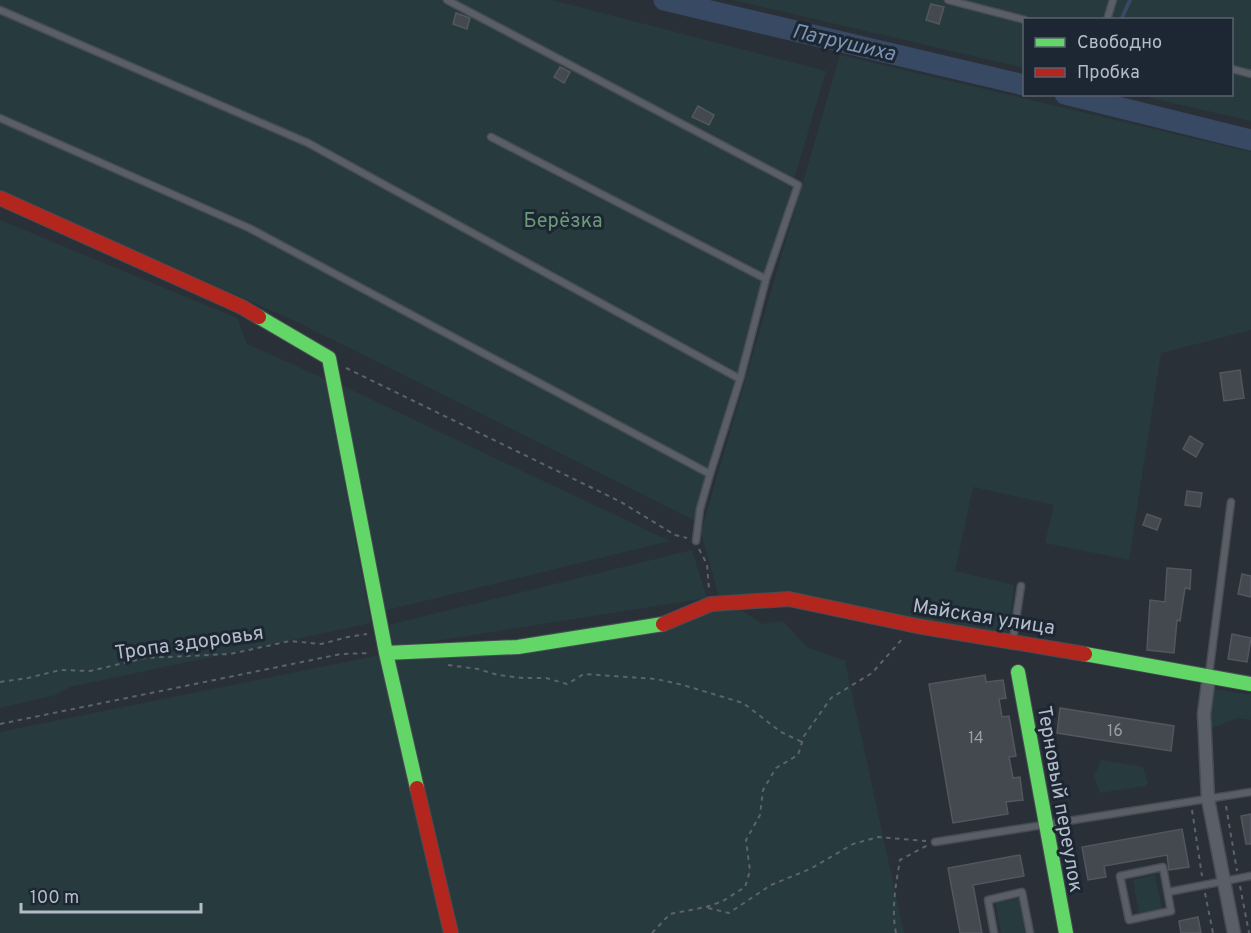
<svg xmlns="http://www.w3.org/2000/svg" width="1251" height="933" font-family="Overpass,sans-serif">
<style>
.green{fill:#273a3e}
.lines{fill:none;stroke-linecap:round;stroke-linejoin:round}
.stream{stroke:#384963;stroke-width:4}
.river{stroke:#384963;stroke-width:21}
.building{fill:#444950;stroke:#52575f;stroke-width:1.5}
.lane-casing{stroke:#484c53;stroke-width:9}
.street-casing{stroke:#484c53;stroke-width:15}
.fast-casing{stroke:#484c53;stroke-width:16}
.jam-casing{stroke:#484c53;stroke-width:16}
.path{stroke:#5d636a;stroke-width:2;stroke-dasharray:4.5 4.5;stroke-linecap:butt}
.lane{stroke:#5a5e66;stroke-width:6}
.street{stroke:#5a5e66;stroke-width:12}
.fast{stroke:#63d668;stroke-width:14}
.jam{stroke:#b3261e;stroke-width:14}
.labels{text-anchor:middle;stroke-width:6;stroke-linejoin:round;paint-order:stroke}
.number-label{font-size:16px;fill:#989fab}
.park-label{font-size:20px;fill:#6b9a76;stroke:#1d2633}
.street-label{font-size:20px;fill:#b4bcc9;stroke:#1d2633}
.water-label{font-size:21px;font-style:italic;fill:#7c92b1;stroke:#1d2633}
</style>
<rect width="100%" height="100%" fill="#2a3038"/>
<path class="green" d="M0 0H552L826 71 694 520 297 322 0 190Z
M733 0H1251V121L1138 95 1232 94V20H1024V68Z
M840 55 1251 152V330L1161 353 1129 560 1045 543 1054 505 973 487 955 571 1014 585 1008 635 719 597 701 532Z
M0 220 237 318 247 344 325 379 371 623 70 687 56 695 0 708Z
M341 385 670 541 383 611Z
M692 550 707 598 391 648 389 625Z
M733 604 762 624 783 621 807 647 845 661 904 933H457L394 658Z
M380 655 445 933H0V732Z
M1213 689 1251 695V720L1237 718 1210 729Z
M1101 760 1143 767 1148 783 1145 786 1100 793 1094 776Z
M1155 875 1162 909 1139 913 1133 880Z
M1019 898 1025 933H1001L996 903Z"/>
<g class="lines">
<path class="stream" d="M1121 20 1130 0
M1088 100 1090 94"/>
<path class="river" d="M664 0 1024 85
M1065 94 1251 140"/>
</g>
<path class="building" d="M931 4 944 7 939 24 926 20Z
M456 13 470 18 467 29 453 24Z
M560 67 570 72 564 83 554 77Z
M698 106 714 115 709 125 692 117Z
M1240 370 1244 398 1224 401 1220 373Z
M1190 436 1203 444 1196 457 1183 449Z
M1187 491 1202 493 1200 507 1185 505Z
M1147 514 1161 519 1157 530 1143 525Z
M1167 568 1191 570 1190 589 1185 588 1180 621 1177 620 1174 653 1147 650 1150 600 1165 602Z
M1242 574 1251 576V597L1238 594Z
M1232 634 1251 638 1247 662 1228 659Z
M985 675 986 682 1003 680 1006 698 999 699 1002 717 1009 716 1016 756 1009 757 1013 778 1020 777 1023 800 1006 802 1008 814 953 823 929 684Z
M1060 708 1174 726 1171 751 1057 733Z
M1251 814V844H1246L1241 816Z
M1182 829 1189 867 1169 870 1167 855 1104 866 1106 877 1088 880 1082 847Z
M1020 855 1024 876 973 885 982 933H960L948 868Z
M1198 917 1201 933H1181L1179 921Z"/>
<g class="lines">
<defs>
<path id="lane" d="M447 0 798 185 766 279 740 379 710 474 700 509 696 541
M948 0 1025 20
M0 10 308 143 740 379
M1107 20 1113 0
M1232 69 1251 74
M0 118 249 228 710 474
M491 137 766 279
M1013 639 1021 586
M1209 674 1231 502
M935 842 1251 792
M1163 867 1171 911 1129 920 1120 876Z
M1168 892 1251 876
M994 933 988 900 1022 892 1030 933"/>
<path id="street" d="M1209 676 1204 714 1208 799 1234 933"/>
<path id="fast" d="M259 317 329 358 386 653 417 788
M386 653 518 647 663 624
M1085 654 1251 684
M1018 672 1066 933"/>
<path id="jam" d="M0 198 242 307 259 317
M663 624 711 604 789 599 917 626 1085 654
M417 788 451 933"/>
</defs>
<use href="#lane" class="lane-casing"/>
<use href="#street" class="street-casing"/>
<use href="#fast" class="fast-casing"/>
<use href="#jam" class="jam-casing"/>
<path class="path" d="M346 368 621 502 675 535 687 538
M699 549 707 564 709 589
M448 665 478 669 498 675 523 678H546L567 684 584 674 656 679 683 685 743 703 781 732 802 742
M0 682 28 678 60 670 90 671 145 658 230 654 290 641 321 644 348 637 367 634
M0 724 341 654 371 653
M1226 806 1237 871
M1192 810 1202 876
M1240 886 1249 933
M1205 893 1213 933
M708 908 729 913 771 885 810 869 853 844 878 837 926 841
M652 933 670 914 706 907 723 901 745 887 750 871 746 840 760 815 763 790 776 768 798 755 804 736 831 698 872 673 904 637
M896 933C891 910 896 883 900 860L928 845"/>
<use href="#lane" class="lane"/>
<use href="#street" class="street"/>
<use href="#fast" class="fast"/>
<use href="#jam" class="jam"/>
</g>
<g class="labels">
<g class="number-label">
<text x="1115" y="736">16</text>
<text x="976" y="743">14</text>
</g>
<g class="park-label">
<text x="563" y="227">Берёзка</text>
</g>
<g class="street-label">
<text transform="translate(984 616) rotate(9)" y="7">Майская улица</text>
<text transform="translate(189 642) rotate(-8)" y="7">Тропа здоровья</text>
<text transform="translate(1061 799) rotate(80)" y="7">Терновый переулок</text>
</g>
<g class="water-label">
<text transform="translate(844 42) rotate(13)" y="7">Патрушиха</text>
</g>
</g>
<rect x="1023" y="18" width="210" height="78" fill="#1d2633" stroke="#59626f" stroke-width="1.5"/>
<rect x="1035" y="38" width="30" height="9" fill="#63d668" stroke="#59626f" stroke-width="1.5"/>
<text x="1077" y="48" font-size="18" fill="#b4bcc9">Свободно</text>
<rect x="1035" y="68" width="30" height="9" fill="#b3261e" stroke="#59626f" stroke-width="1.5"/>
<text x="1077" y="78" font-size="18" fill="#b4bcc9">Пробка</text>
<path d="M21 903v9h180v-9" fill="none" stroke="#b4bcc9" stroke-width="3"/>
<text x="30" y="903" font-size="18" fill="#b4bcc9" stroke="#1d2633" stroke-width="4.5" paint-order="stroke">100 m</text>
</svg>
